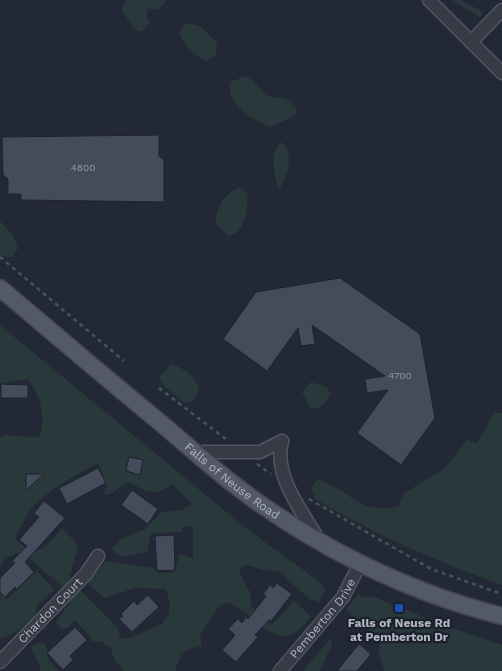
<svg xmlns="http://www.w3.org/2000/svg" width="502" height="671" font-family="'Work Sans',sans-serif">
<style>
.green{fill:#28383b}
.building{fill:#444b5a;stroke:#1d222d}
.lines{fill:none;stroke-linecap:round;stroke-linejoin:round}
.minor-casing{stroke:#505561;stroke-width:15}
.major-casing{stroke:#3f4450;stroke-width:19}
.path{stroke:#465458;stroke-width:2.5;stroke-dasharray:4 4;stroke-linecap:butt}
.minor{stroke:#363b46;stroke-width:12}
.major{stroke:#545966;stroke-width:16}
.transit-dot{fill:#1a4fb4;stroke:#1b202b;stroke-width:2}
.labels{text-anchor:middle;stroke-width:4.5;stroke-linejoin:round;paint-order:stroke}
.number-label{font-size:10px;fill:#959aa9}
.street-label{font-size:12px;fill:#b0b5c3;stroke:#1b202b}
.poi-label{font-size:12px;font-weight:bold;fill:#b0b5c3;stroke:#1b202b}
</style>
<rect width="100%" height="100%" fill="#222836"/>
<path class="green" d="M126 0H165V3L157 10 148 9 147 18 150 21 142 32 134 29 121 9Z
M452 0H460L482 11 481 18Z
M187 23 200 26 217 43 216 54 207 61C196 57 183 44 179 32Z
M246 76C255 81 259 89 267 95 273 99 277 97 283 98 288 99 292 104 296 107L297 112 293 117 270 127C258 123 238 110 232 98 230 94 230 87 230 82Z
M281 142C296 153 287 177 279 190 274 172 268 157 281 142Z
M240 187 248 195C246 211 247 232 228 236L216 224C215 208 225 193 240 187Z
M0 221 13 235 18 248 13 257H4L0 254Z
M0 325 247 529 320 582 325 589 320 602 309 599 279 571 263 570 247 565 240 568V574L250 592 251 606 272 625 294 601 311 616C279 662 262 617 227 602 214 607 210 624 200 634L202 646 189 649 181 655 175 671H124L114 659 111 648 102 642 92 641 88 634 75 620 67 628 61 629 56 622 77 592 81 591 118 628 120 638H130L162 624 169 614 170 605 166 589 135 588 105 598 88 584 106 561 153 568 159 573 175 572 179 554 193 558V531L190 526H183L181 532 151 534 147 552 121 557 111 549 121 539 145 529 161 512 182 510 192 504 172 484 159 492 146 491 128 482 111 494H103L107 485 98 463C75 476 49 489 31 509 29 511 17 535 15 539L32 553 46 546 62 528 79 546C73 558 71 581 64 588L23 553C11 554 6 556 0 567V438L3 435C16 435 26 438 39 437 47 417 40 396 28 379L0 384Z
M171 364C180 366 201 379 198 391 197 395 194 399 193 402H183C175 394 162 387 159 378Z
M311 382 325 386 331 393 324 404 318 409 310 407 302 392Z
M494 413H502V585C437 562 374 534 315 499L311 488 318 479C352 491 360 516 399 506L403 494 445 468 467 440 477 443Z
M37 571 55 590 39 603 34 617 15 633 0 639V592L7 599Z
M359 593 362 597H374L443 625 502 645V671H384L379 653 380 641 346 610Z
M331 638 332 644 320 671H303Z
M38 643H45L49 660 59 671H40C40 660 33 656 31 646Z"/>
<path class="building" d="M159 135V156L164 160V202L21 200V194H8V179L3 175 2 137Z
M340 278 420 334 435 418 401 465 357 433 388 390 367 393 365 379 385 376 312 325 315 344 301 346 298 328 267 371 223 339 256 292Z
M1 384 28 385V398H1Z
M129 457 143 460 140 475 126 471Z
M98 468 106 483 67 504 59 488Z
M26 474H44L26 490Z
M132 490 158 509 148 524 121 505Z
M44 501 65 518 25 562 34 572 17 589 15 587 5 597 0 592V578L15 563 12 561 27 546 19 540 39 517 34 513Z
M174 535 175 570 157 571 155 536Z
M277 583 292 594 271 621 269 620 255 635 258 637 236 662 222 650 235 635 228 629 238 619 242 623 246 617 248 619 266 596 263 594 270 585 273 588Z
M148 595 159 607 132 632 119 619 123 616 121 614 134 601 137 605Z
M75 627 87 640 70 656 73 660 63 670 47 653Z
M359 644 371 654 357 671H337Z"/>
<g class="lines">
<defs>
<g id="minor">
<path d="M429 0 502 73"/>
<path d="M471 42 502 10"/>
<path d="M282 441C273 476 302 511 318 539"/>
<path d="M195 452H260L282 441"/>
<path id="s1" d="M0 662 86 574 98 556"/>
<path id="s2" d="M280 671 343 597 361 562"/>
</g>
<g id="major">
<path id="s3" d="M0 288C50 330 100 373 151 415 178 437 204 461 232 483 310 544 406 592 502 616"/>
</g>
</defs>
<use href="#minor" class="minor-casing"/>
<use href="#major" class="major-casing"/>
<path class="path" d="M0 257 124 361
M159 388 227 440
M257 464 271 474
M309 499 431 569 502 594"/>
<use href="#minor" class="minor"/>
<use href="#major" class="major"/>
</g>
<rect class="transit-dot" x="394" y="603" width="10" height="10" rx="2.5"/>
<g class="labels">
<g class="number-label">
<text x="83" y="171">4800</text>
<text x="400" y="379">4700</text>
</g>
<g class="street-label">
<text dy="4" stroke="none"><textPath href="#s3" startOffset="302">Falls of Neuse Road</textPath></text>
<text dy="4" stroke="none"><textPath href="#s1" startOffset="72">Chardon Court</textPath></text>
<text dy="4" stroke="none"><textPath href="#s2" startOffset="68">Pemberton Drive</textPath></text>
</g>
<g class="poi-label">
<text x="399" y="627">Falls of Neuse Rd<tspan x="399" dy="14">at Pemberton Dr</tspan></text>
</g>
</g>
</svg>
